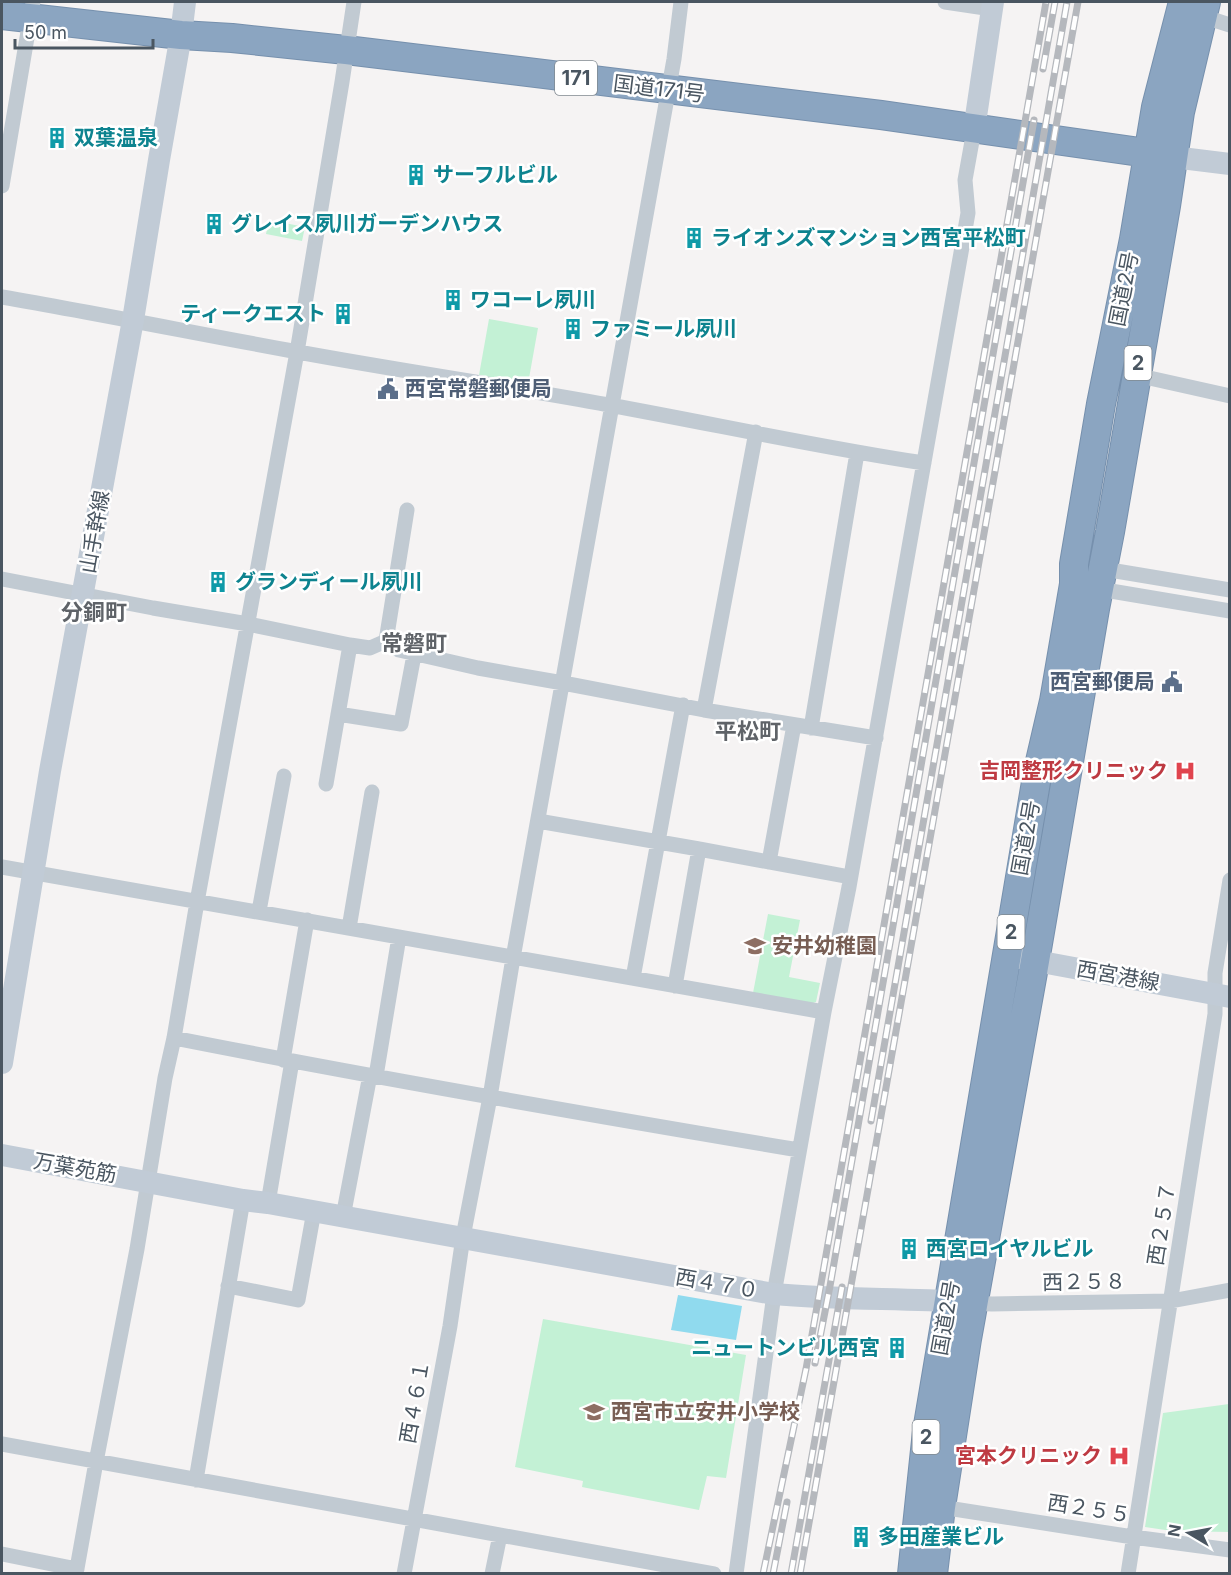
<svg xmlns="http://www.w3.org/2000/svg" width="1231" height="1575" font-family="Inter,'Noto Sans JP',sans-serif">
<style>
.green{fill:#c3f1d5}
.water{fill:#90daee}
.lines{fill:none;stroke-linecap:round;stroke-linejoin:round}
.highway-casing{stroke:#7690ad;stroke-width:30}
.street{stroke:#c1cad2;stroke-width:15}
.secondary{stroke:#c1cbd6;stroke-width:22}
.highway{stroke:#8ba5c1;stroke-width:28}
.rail-casing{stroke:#b5b8bd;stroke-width:7}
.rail{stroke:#fff;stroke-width:4.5;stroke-dasharray:14;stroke-linecap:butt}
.labels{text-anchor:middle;stroke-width:5;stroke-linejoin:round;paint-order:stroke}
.shield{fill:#fff;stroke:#808990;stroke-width:1.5}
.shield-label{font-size:20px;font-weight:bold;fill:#4a5661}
.street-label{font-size:21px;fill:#4a5661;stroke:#fff}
.culture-label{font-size:21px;font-weight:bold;fill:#0d838f;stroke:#fff;text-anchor:start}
.service-label{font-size:21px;font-weight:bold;fill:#4e5e75;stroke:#fff;text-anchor:start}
.health-label{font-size:21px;font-weight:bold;fill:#be3a42;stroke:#fff;text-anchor:end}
.education-label{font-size:21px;font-weight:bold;fill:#785e54;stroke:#fff;text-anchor:start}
.neighbourhood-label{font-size:22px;font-weight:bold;fill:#5f6368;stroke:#fff}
</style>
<rect width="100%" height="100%" fill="#f5f3f3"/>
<path class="green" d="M269 220 305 227 302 241 266 234Z
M489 319 538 328 528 384 479 375Z
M768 914 800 920 789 977 820 983 816 1002 810 1004 753 993Z
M543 1319 746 1355 726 1478 707 1476 699 1510 582 1487 583 1481 515 1467Z
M1229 1404V1532L1172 1531 1145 1527 1163 1413Z"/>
<path class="water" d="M678 1295 742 1306 736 1340 671 1330Z"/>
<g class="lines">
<defs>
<path id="highway" d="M2 15 181 35 232 38 346 50 881 115 1168 156
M912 1574 927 1431 1038 770 1054 701 1074 584V564L1101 404 1134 239 1156 107 1183 2
M933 1574 941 1507 967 1339 1035 961 1095 609 1110 532 1166 206 1180 112 1206 2"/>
</defs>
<use href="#highway" class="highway-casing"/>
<path class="street" d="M945 2 992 9
M1202 16 1230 25
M2 186 33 2
M2 297C101 314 199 334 298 352 401 371 506 386 609 405 714 424 818 447 924 463
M1136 375 1230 396
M1098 568 1230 590
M2 579 153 608 248 624 350 645 370 648 386 641 399 650 478 668 563 683 704 710 876 738
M1093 588 1230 611
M386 641 407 510
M704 710 756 432
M338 714 401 724 414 655
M811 728 857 453
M326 784 350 645
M538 821 699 849 850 877
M769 862 794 725
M2 867 824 1012
M259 911 284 776
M349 928 372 792
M633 978 683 705
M675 986 699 849
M174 1038C381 1079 590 1115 799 1150
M283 1060 307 920
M376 1076 399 937
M268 1203 292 1061
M343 1217 370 1075
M228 1286 298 1300 314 1211
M974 1303 992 1304 1171 1301 1230 1290
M2 1444 714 1574
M196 1480 243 1200
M941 1507 1133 1537 1230 1550
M2 1554 77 1569
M76 1574 96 1462 137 1249 165 1078 174 1038 197 902 297 352 342 82 354 2
M404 1574 450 1326 463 1237 490 1097 513 958 674 59 681 2
M492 1574 500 1535
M736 1574 774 1294 824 1012 849 887 968 213 965 180 974 130
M1128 1574 1215 1014V973L1230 880"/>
<path class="secondary" d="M974 130 993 2
M1173 157 1230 164
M1020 958 1230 997
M2 1063 50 771 133 320 159 160 181 35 185 2
M2 1155 243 1200 268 1203 774 1294C837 1300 900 1298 963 1302"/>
<use href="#highway" class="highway"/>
<defs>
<path id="rail" d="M1043 69 1055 2
M871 1121 1067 2
M815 1363 830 1286 1034 120
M763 1574 806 1369 1046 2
M773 1574 787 1502
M791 1574 842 1287
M800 1574 1078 2"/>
</defs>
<use href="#rail" class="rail-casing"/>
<use href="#rail" class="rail"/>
</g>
<defs>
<symbol id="building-bare" viewBox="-9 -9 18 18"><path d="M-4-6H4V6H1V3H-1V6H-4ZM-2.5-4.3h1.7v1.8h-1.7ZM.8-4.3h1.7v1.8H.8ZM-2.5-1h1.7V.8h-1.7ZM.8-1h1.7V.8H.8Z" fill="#0f9aa8" stroke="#fff" stroke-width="2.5" paint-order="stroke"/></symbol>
<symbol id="civic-bare" viewBox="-9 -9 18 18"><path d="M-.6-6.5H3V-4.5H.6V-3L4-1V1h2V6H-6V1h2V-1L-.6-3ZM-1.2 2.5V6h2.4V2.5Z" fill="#5c6f8a" stroke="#fff" stroke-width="2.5" paint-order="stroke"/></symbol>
<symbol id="hospital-bare" viewBox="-9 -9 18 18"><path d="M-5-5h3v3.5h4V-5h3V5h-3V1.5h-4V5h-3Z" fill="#e0444e" stroke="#fff" stroke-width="2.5" paint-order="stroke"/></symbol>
<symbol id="school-bare" viewBox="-9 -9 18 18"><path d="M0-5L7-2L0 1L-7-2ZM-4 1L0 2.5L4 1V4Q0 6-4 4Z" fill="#8d6e63" stroke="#fff" stroke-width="2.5" paint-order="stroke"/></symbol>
</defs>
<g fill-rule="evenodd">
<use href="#building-bare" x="42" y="123" width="30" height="30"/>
<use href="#building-bare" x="401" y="160" width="30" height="30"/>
<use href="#building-bare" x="199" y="209" width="30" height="30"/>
<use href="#building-bare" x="679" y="223" width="30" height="30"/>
<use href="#building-bare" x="438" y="285" width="30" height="30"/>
<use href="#building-bare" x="328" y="299" width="30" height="30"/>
<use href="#building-bare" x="558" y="314" width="30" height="30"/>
<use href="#civic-bare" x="373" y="374" width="30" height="30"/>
<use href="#building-bare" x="203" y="567" width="30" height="30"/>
<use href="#civic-bare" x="1157" y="667" width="30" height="30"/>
<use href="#hospital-bare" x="1170" y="756" width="30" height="30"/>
<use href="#school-bare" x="740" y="931" width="30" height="30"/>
<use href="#building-bare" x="894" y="1234" width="30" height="30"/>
<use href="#building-bare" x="882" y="1333" width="30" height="30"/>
<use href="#school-bare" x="579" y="1397" width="30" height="30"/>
<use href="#hospital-bare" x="1104" y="1441" width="30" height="30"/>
<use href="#building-bare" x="846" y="1522" width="30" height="30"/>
</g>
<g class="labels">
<g class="shield">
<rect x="555" y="61" width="42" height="34" rx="4.5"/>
<rect x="1124.5" y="346" width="27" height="34" rx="4.5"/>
<rect x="997.5" y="915" width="27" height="34" rx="4.5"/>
<rect x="912.5" y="1420" width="27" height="34" rx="4.5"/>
</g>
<g class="shield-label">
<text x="576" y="85">171</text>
<text x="1138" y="370">2</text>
<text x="1011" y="939">2</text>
<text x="926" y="1444">2</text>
</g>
<g class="street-label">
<text transform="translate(659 89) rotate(7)" y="7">国道171号</text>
<text transform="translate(1124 289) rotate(-79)" y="7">国道2号</text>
<text transform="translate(95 532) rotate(-80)" y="7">山手幹線</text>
<text transform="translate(1026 838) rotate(-80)" y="7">国道2号</text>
<text transform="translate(1118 976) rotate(10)" y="7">西宮港線</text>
<text transform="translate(75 1168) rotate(10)" y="7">万葉苑筋</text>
<text transform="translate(1162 1224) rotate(-81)" y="7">西２５７</text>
<text transform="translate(1084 1282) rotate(-1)" y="7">西２５８</text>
<text transform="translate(717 1284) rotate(10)" y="7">西４７０</text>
<text transform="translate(946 1318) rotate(-80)" y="7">国道2号</text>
<text transform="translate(415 1402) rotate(-80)" y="7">西４６１</text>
<text transform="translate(1089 1509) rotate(9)" y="7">西２５５</text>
</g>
<g class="culture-label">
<text x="74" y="145">双葉温泉</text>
<text x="433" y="182">サーフルビル</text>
<text x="231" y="231">グレイス夙川ガーデンハウス</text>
<text x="711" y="245">ライオンズマンション西宮平松町</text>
<text x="470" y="307">ワコーレ夙川</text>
<text x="326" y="321" text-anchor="end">ティークエスト</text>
<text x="590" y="336">ファミール夙川</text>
<text x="235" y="589">グランディール夙川</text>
<text x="926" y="1256">西宮ロイヤルビル</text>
<text x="880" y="1355" text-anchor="end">ニュートンビル西宮</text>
<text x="878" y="1544">多田産業ビル</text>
</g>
<g class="service-label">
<text x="405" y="396">西宮常磐郵便局</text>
<text x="1155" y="689" text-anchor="end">西宮郵便局</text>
</g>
<g class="health-label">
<text x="1168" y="778">吉岡整形クリニック</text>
<text x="1102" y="1463">宮本クリニック</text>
</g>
<g class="education-label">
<text x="772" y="953">安井幼稚園</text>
<text x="611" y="1419">西宮市立安井小学校</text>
</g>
<g class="neighbourhood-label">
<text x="94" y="620">分銅町</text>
<text x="414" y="651">常磐町</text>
<text x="748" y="739">平松町</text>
</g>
</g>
<rect width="1231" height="1575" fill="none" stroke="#4a5661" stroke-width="6"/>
<g transform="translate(1189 1533) rotate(280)" stroke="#ffffff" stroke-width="4.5" paint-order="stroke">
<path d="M0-4.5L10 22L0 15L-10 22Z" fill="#4a5661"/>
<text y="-9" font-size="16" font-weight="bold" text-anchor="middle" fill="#4a5661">N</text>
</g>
<path d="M15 39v9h138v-9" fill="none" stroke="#4a5661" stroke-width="3"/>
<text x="24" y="39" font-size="18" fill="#4a5661" stroke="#ffffff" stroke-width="4.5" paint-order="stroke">50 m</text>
</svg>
